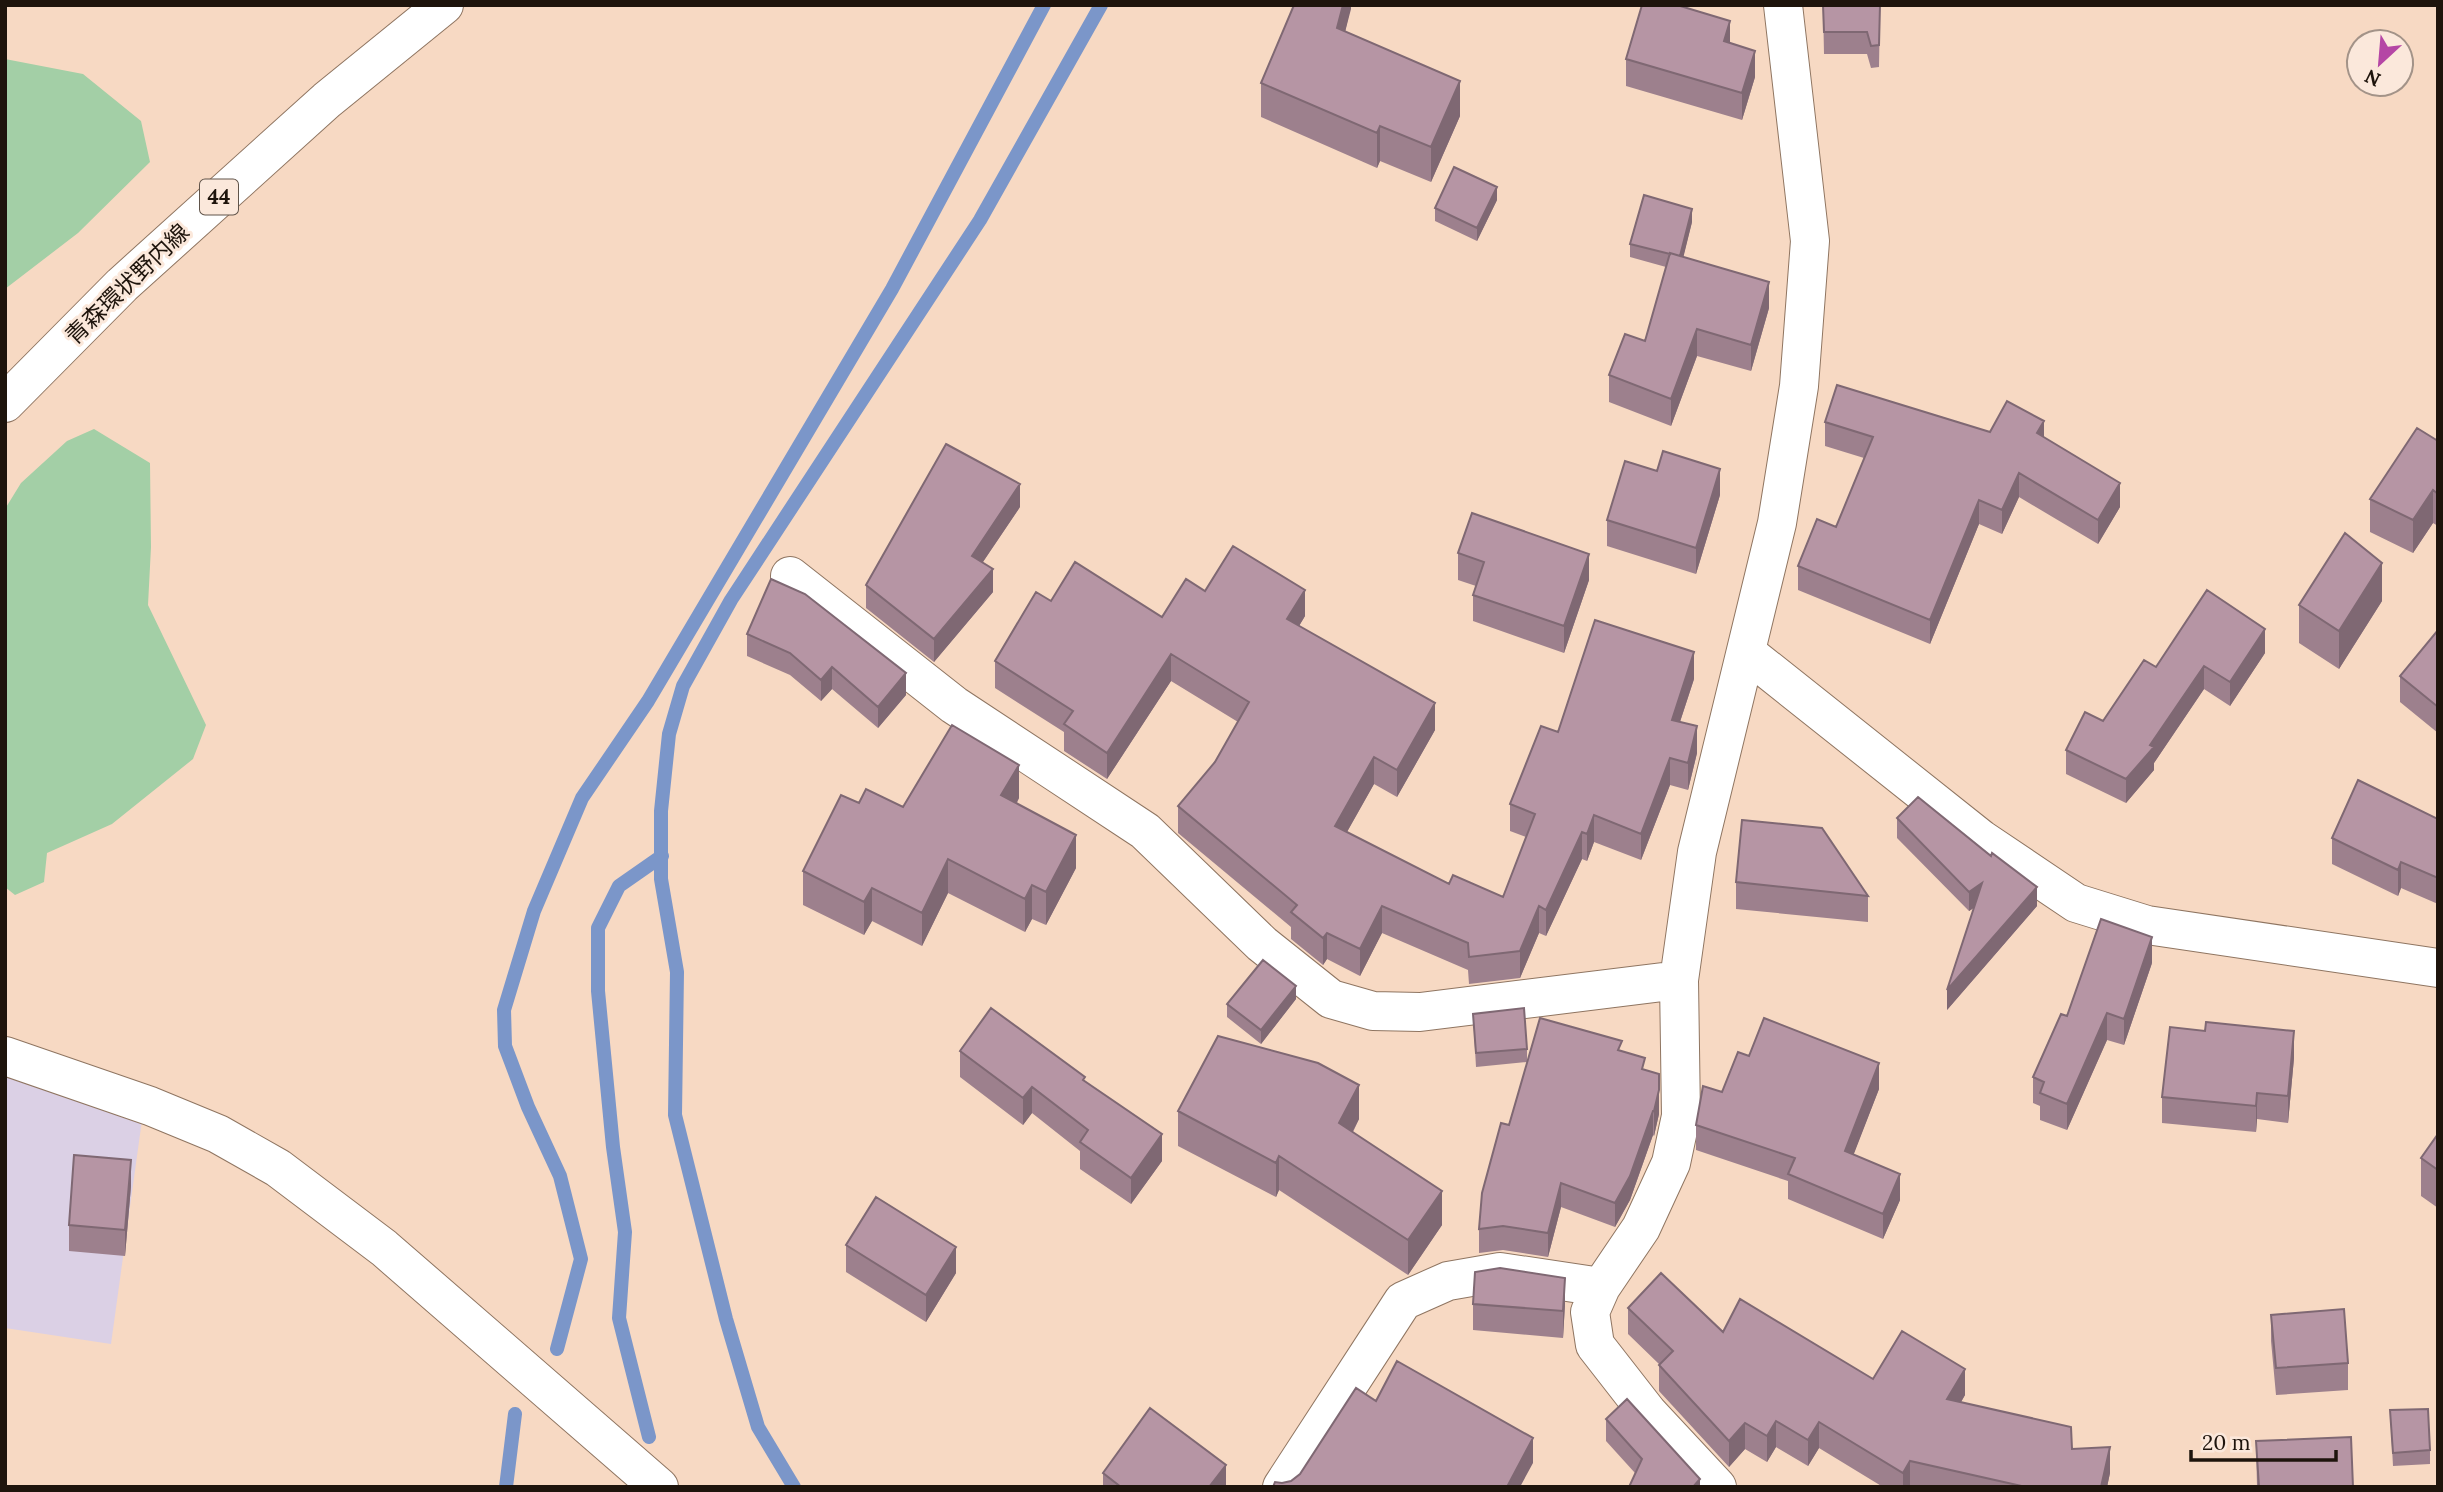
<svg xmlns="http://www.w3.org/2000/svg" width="2443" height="1492" font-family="Lora,'Noto Sans JP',serif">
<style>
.commercial{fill:#dbd0e5}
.green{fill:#a3cfa6}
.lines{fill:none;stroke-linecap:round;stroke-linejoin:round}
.stream{stroke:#7b96c9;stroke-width:14}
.street-casing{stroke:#8f7561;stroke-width:40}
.primary-casing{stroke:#8f7561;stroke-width:40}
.street{stroke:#fff;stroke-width:38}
.primary{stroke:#fff;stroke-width:38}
.wall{fill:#9d808d}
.shaded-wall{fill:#7f6873}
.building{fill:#b695a4;stroke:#7f6873;stroke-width:2}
.labels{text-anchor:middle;stroke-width:6;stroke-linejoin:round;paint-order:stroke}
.shield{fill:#fbe8db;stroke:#60544a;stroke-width:2}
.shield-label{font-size:21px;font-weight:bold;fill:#1e140c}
.street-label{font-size:23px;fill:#1e140c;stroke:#fbe8db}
</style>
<rect width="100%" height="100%" fill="#f7d9c3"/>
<path class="commercial" d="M5 1073 142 1120 111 1344 5 1328Z"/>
<path class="green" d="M5 59 83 74 141 121 150 162 78 233 5 289Z
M94 429 150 463 151 547 148 605 206 725 193 759 112 824 47 853 44 882 15 895 5 887V509L21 483 67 441Z"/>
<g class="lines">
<path class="stream" d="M557 1349 581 1259 560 1176 528 1107 505 1046 504 1010 534 911 582 798 648 701 892 289 1044 5
M649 1437 619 1318 625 1232 613 1147 598 991V928L619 886 662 856
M506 1487 515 1414
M794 1487 758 1427 726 1319 675 1115 677 972 661 879V811L669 734 683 686 731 600 980 220 1101 5"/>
<defs>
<path id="street" d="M790 576 954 705 1145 831 1262 944 1331 999 1373 1011 1420 1012 1679 980
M1747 653 1981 839 2076 903 2147 925 2438 968
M5 1056 150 1106 218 1134 278 1168 384 1248 659 1487
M1282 1487 1403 1301 1448 1281 1500 1272 1601 1287
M1717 1487 1648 1413 1595 1345 1590 1312 1601 1287 1641 1228 1671 1163 1681 1116 1679 980 1697 852 1777 523 1799 386 1810 241 1783 5"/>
<path id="primary" d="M5 403 122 285 327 100 444 5"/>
</defs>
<use href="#street" class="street-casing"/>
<use href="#primary" class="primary-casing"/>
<use href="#street" class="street"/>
<use href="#primary" class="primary"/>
</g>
<path class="wall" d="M1351 5 1345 32 1460 116 1431 182 1380 161 1377 168 1261 117V83Z
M1823 5H1880L1879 67 1871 68 1867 54H1824Z
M1730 43 1755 77 1742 120 1626 86V59Z
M1497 200 1477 241 1435 221V208Z
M1692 222 1683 257 1769 308 1751 371 1697 356 1671 426 1609 402V375L1645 341 1666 267 1630 257V244Z
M1825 422 1990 432 2044 438 2120 507 2098 544 2019 497 2002 534 1979 524 1930 644 1798 590V566L1836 527 1864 458 1825 446Z
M2438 441V526L2433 523 2413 553 2370 532V499Z
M1720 495 1696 574 1607 546V520Z
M1020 507 983 562 993 592 934 662 866 608V585Z
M1458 553 1589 580 1564 653 1473 621V595L1476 586 1458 580Z
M1205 591 1305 616 1299 626 1435 730 1397 797 1374 784 1347 832 1449 884 1503 897 1526 837 1510 831V804L1558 732 1694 679 1680 722 1697 753 1688 790 1670 785 1641 860 1594 842 1587 861 1582 859 1546 936 1539 933 1520 978 1469 984 1468 970 1382 933 1360 976 1327 959 1323 965 1291 939V927L1178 833V806L1215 762 1238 722 1171 681 1107 779 1064 751V732L995 688V661L1051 601 1162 617Z
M2382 601 2339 669 2299 643V605Z
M2438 630V733L2400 702V676Z
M747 634 906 695 878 728 832 689 821 701 790 675 747 656Z
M2265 653 2230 706 2204 689 2154 763V770L2126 803 2066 774V750L2103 721 2156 667Z
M1019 798 1017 803 1076 868 1046 925 1032 919 1025 932 948 893 922 946 872 921 864 935 803 905V871L859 803 903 807Z
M1897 818 2037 906 1947 1010 1974 908 1969 911 1897 838Z
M2438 819V904L2401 888 2398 896 2332 864V838Z
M1736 882 1868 896V922L1736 909Z
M2152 963 2124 1045 2107 1040 2067 1130 2040 1120V1106L2033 1103V1077L2067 1016Z
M1296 999 1261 1044 1227 1017V1004Z
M1473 1014 1527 1049V1062L1476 1067Z
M960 1051 1085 1081 1162 1161 1131 1204 1080 1169V1151L1032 1113 1023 1125 960 1077Z
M1622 1051 1645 1070 1659 1114 1654 1136 1653 1135 1630 1200 1615 1227 1561 1207 1548 1257 1503 1250 1479 1253V1229L1509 1125Z
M1749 1056 1879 1089 1853 1155 1900 1200 1883 1239 1788 1199V1181L1696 1150V1125Z
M2294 1058 2288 1123 2257 1119 2256 1132 2162 1123V1097Z
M1178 1111 1359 1119 1353 1132 1442 1225 1408 1275 1279 1190 1276 1197 1178 1146Z
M2438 1134V1208L2421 1196V1158Z
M131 1186 125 1256 69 1251V1225Z
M846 1245 956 1273 926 1322 846 1272Z
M1473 1304H1565L1563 1338 1473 1330Z
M1628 1308 1723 1332 1873 1379 1965 1395 1961 1402 2072 1449 2110 1473 2107 1487H1883L1819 1448 1808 1466 1776 1447 1767 1462 1745 1449 1729 1467 1659 1391V1364L1628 1334Z
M2271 1315 2348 1363V1390L2276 1395 2271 1341Z
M2390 1410 2430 1450V1464L2393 1466Z
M1606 1419 1700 1487 1635 1473 1606 1441Z
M2256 1441 2353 1487H2257Z
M1103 1473 1226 1487H1103Z"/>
<path class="shaded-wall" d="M1343 5H1351V9L1337 63V28Z
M1730 21V47L1724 41Z
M1755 51V77L1742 120V93Z
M1460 81V116L1431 182V147Z
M1380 126V161L1377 168V133Z
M1497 187V200L1477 241V228Z
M1692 209V222L1680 271V257Z
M1769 282V308L1751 371V345Z
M1697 329V356L1671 426V399Z
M2044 421V445L2037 433Z
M1720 469V495L1696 574V548Z
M2019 473V497L2002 534V510Z
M2120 483V507L2098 544V520Z
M1020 484V507L972 578V556Z
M2433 490V523L2413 553V520Z
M1979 500V524L1930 644V620Z
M1589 554V580L1564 653V626Z
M2382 563V601L2339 669V631Z
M993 569V592L934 662V639Z
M1305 590V616L1287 646V619Z
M2265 629V653L2230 706V682Z
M1694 652V679L1672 746V720Z
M1171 654V681L1107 779V753Z
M2204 666V689L2154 763V770L2126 803V779Z
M832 667V689L821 701V680Z
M906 673V695L878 728V707Z
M1435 703V730L1397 797V770Z
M1697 726V753L1688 790V763Z
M1374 757V784L1335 853V826Z
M1670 758V785L1641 860V834Z
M1019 765V798L1001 828V795Z
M1594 815V842L1587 861V834Z
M1582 832V859L1546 936V910Z
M1076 835V868L1046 925V892Z
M948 859V893L922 946V913Z
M2401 862V888L2398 896V870Z
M1982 883V902L1969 911V892Z
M1032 885V919L1025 932V899Z
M2037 887V906L1947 1010V990Z
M872 888V921L864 935V902Z
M1382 906V933L1360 976V949Z
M1539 906V933L1520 978V951Z
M1327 933V959L1323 965V938Z
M2152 937V963L2124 1045V1019Z
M1296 986V999L1261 1044V1030Z
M2107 1013V1040L2067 1130V1104Z
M2294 1031V1058L2288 1123V1096Z
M1879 1063V1089L1845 1177V1151Z
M1359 1085V1119L1339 1158V1123Z
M1032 1087V1113L1023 1125V1098Z
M1659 1090V1114L1654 1136V1111Z
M2257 1093V1119L2256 1132V1106Z
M1653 1111V1135L1630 1200 1615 1227V1203Z
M1162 1134V1161L1131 1204V1178Z
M1279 1156V1190L1276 1197V1163Z
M131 1160V1186L125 1256V1230Z
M1900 1174V1200L1883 1239V1214Z
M1561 1183V1207L1548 1257V1233Z
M1442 1191V1225L1408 1275V1240Z
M956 1247V1273L926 1322V1295Z
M1565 1278V1304L1563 1338V1311Z
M1965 1369V1395L1947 1426V1399Z
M1776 1421V1447L1767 1462V1436Z
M1819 1422V1448L1808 1466V1440Z
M1745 1423V1449L1729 1467V1441Z
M1533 1438V1463L1520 1487H1507Z
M2110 1447V1473L2107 1487H2101Z
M1910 1461V1487H1903V1473Z
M1226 1465V1487H1209Z
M1700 1479V1487H1693Z"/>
<path class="building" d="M1294 5H1343L1337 28 1460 81 1431 147 1380 126 1377 133 1261 83Z
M1642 5H1677L1730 21 1724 41 1755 51 1742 93 1626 59Z
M1823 5H1880L1879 45 1871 46 1867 32H1824Z
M1454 167 1497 187 1477 228 1435 208Z
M1644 195 1692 209 1680 256 1670 253V254L1630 244Z
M1670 253 1769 282 1751 345 1697 329 1671 399 1609 375 1625 334 1645 341Z
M1837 385 1990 432 2007 401 2044 421 2037 433 2120 483 2098 520 2019 473 2002 510 1979 500 1930 620 1798 566 1817 519 1836 527 1873 437 1825 422Z
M2417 428 2438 441V494L2433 490 2413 520 2370 499Z
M946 444 1020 484 972 556 993 569 934 639 866 585Z
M1663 451 1720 469 1696 548 1607 520 1625 461 1657 471Z
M1472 513 1589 554 1564 626 1473 595 1484 562 1458 553Z
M2345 533 2382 563 2339 631 2299 605Z
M1233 546 1305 590 1287 619 1435 703 1397 770 1374 757 1335 826 1449 884 1453 875 1503 897 1535 814 1510 804 1541 726 1558 732 1595 620 1694 652 1672 720 1697 726 1688 763 1670 758 1641 834 1594 815 1587 834 1582 832 1546 910 1539 906 1520 951 1469 957 1468 943 1382 906 1360 949 1327 933 1323 938 1291 912 1297 905 1178 806 1215 762 1249 702 1171 654 1107 753 1064 724 1073 711 995 661 1036 592 1051 601 1075 562 1162 617 1186 579 1205 591Z
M771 579 805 594 906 673 878 707 832 667 821 680 790 653 747 634Z
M2207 590 2265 629 2230 682 2204 666 2150 745 2154 747 2126 779 2066 750 2085 712 2103 721 2144 660 2156 667Z
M2438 630V707L2400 676Z
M952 725 1019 765 1001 795 1076 835 1046 892 1032 885 1025 899 948 859 922 913 872 888 864 902 803 871 841 795 859 803 866 789 903 807Z
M2358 780 2438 819V878L2401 862 2398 870 2332 838Z
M1918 797 1991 856 1992 853 2037 887 1947 990 1982 883 1969 892 1897 818Z
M1742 820 1822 828 1868 896 1736 882Z
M2101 919 2152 937 2124 1019 2107 1013 2067 1104 2040 1093 2044 1082 2033 1077 2061 1014 2067 1016Z
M1263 960 1296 986 1261 1030 1227 1004Z
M991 1008 1085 1077 1083 1080 1162 1134 1131 1178 1080 1142 1088 1130 1032 1087 1023 1098 960 1051Z
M1524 1008 1527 1049 1476 1053 1473 1014Z
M1540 1018 1622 1041 1618 1050 1645 1058 1642 1069 1659 1074V1090L1654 1111H1653L1630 1176 1615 1203 1561 1183 1548 1233 1503 1226 1479 1229 1482 1193 1501 1123 1509 1125Z
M1764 1018 1879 1063 1845 1151 1900 1174 1883 1214 1788 1174 1795 1158 1696 1125 1703 1086 1722 1092 1738 1052 1749 1056Z
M2206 1022 2294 1031 2288 1096 2257 1093 2256 1106 2162 1097 2170 1027 2205 1031Z
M1218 1036 1318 1063 1359 1085 1339 1123 1442 1191 1408 1240 1279 1156 1276 1163 1178 1111Z
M2438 1134V1170L2421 1158Z
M74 1155 131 1160 125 1230 69 1225Z
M876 1197 956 1247 926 1295 846 1245Z
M1500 1268 1565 1278 1563 1311 1473 1304 1475 1272Z
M1661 1273 1723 1332 1740 1299 1873 1379 1902 1331 1965 1369 1947 1399 2071 1427 2072 1449 2110 1447 2101 1487H2026L1910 1461 1903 1473 1819 1422 1808 1440 1776 1421 1767 1436 1745 1423 1729 1441 1659 1365 1673 1351 1628 1308Z
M2344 1309 2348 1363 2276 1368 2271 1315Z
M1397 1361 1533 1438 1507 1487H1273L1275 1482 1282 1483 1291 1481 1300 1474 1356 1388 1376 1401Z
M1627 1399 1700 1479 1693 1487H1629L1642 1459 1606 1419Z
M1150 1408 1226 1465 1209 1487H1121L1103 1473Z
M2428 1409 2430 1450 2393 1453 2390 1410Z
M2351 1437 2353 1487H2259L2256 1441Z"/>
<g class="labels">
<rect class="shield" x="200" y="179.5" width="38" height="35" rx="5"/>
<g class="shield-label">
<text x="219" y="204">44</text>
</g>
<g class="street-label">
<text transform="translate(127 284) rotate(-44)" y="8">青森環状野内線</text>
</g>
</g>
<rect width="2443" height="1492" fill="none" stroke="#1e140c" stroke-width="14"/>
<g transform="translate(2380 63) rotate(206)"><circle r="33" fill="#fbe8db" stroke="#a39388" stroke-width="2"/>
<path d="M0-5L12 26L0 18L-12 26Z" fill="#b546a5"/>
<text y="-10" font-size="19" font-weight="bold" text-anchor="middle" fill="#1e140c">N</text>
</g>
<path d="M2191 1450v10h145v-10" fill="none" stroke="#1e140c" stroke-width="3.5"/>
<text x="2202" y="1450" font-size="21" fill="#1e140c" stroke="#fbe8db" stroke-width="5" paint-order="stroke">20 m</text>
</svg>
